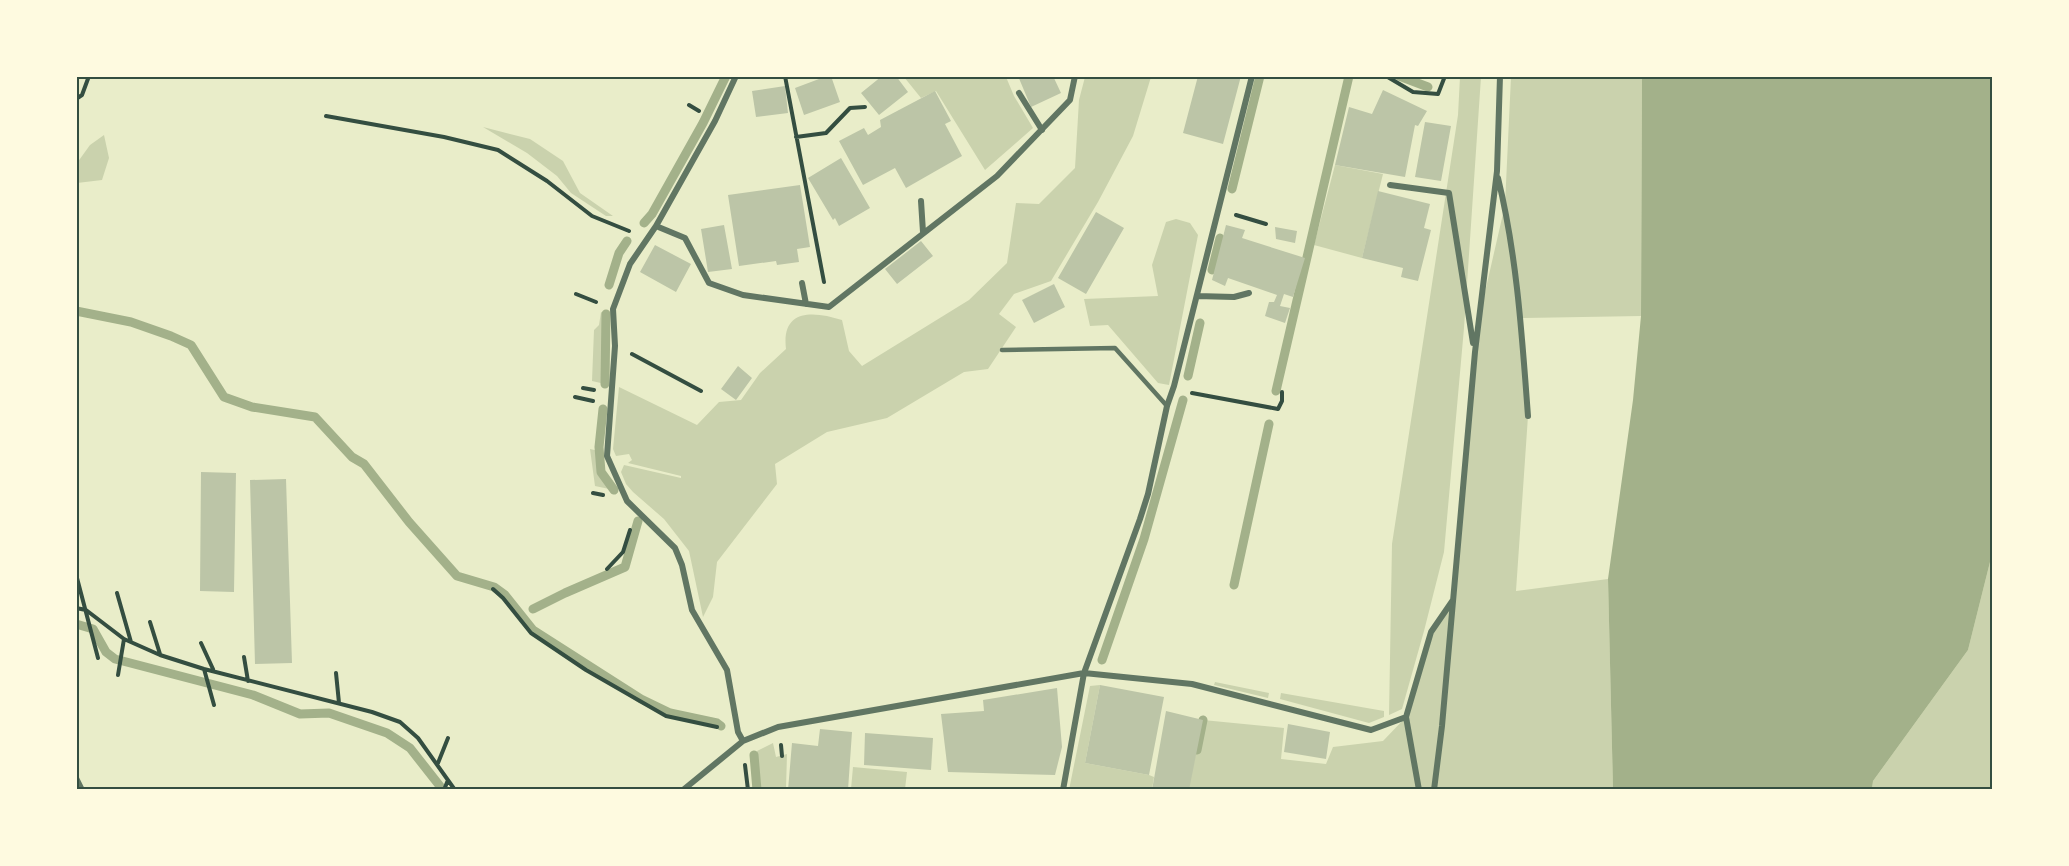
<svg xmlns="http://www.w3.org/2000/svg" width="2069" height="866" font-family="Mulish,sans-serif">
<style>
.green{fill:#cad2ad}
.water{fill:#a3b18a}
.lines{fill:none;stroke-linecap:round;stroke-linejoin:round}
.stream{stroke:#a3b18a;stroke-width:9}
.building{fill:#bcc5a7}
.path{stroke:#344e41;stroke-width:4}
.service{stroke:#617663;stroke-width:4.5}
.minor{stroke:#617663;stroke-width:6}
.neatline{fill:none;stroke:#344e41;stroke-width:2}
</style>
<rect width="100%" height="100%" fill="#e9edc9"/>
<path class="green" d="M904 77H1006L1014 96 1033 128 985 170 936 91 921 98Z
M1085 77H1151L1133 136 1098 202 1051 281 1014 294 999 314 1016 327 988 369 964 372 887 418 827 432 775 464 777 484 717 562 713 597 703 617 689 551 664 519 633 492 626 484 621 472 624 465 681 478V476L628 463 632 460 629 454 616 456 613 449 619 387 697 425 719 402 741 400 760 373 786 349C781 308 814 311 842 320L849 351 862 366 969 300 1007 263 1016 203 1039 204 1075 168 1079 100Z
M1460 77H1481L1464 328 1444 552 1424 631 1402 709 1389 715 1392 544 1458 115Z
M1511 77H1642L1641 316 1521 318 1528 416 1516 591 1608 579 1613 789 1188 790 1203 720 1284 728 1281 759 1326 764 1333 747 1383 741 1406 717 1431 632 1453 599 1477 327 1505 205Z
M483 127 530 139 563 161 580 193 613 216H606L571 193 557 176 527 153Z
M104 135 109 158 102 180 77 183V163L90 145Z
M1335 165 1383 174 1362 258 1314 245Z
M1176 219 1190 223 1198 235 1169 385 1158 383 1108 325 1090 326 1084 299 1158 296 1152 265 1166 222Z
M601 312 606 314 605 384 592 381 594 330 599 325Z
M590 449 599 451 601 472 614 490 595 486Z
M1992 554V789L1872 790 1873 781 1968 650Z
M1215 682 1269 693 1268 698 1214 685Z
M1100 685 1085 763 1149 775 1154 777 1152 789 1069 790 1090 686Z
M1281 693 1384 711V717L1369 723 1280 699Z
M773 743 776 757 787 754 786 789H761L757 751Z
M853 767 907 772 905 789H851Z"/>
<path class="water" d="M1642 77H1992V554L1968 650 1873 781 1872 789H1613L1608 579 1633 400 1641 316Z"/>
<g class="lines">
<path class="stream" d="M1399 76 1428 87
M1232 189 1260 76
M644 223 652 214 703 123 726 76
M1212 270 1220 238
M609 285 619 253 627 241
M76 311 131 322 171 336 191 345 224 397 252 407 315 417 352 457 364 464 409 522 457 576 494 587 505 595 533 630 641 699 670 713 717 723 721 726
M1188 376 1200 323
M605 384 606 314
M1276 391 1349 76
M603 409 599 447 601 472 614 490
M1234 585 1269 424
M533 609 565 593 625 567 638 521
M76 624 93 629 106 652 115 659 253 695 300 714 329 713 387 733 410 748 443 790
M1102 660 1144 539 1183 400
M1197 750 1203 720
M754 755 757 790"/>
</g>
<path class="building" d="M827 76H831L840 102 804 115 795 88Z
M882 76H896L908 92 879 115 861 93Z
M1018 76H1053L1061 93 1031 107Z
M1198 76H1241L1223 144 1183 133Z
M785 86 788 113 756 117 752 91Z
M1383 90 1427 111 1418 126 1415 125 1405 177 1335 165 1349 107 1372 114Z
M935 91 951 121 945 124 962 156 906 188 895 168 863 185 839 141 864 128 868 135 881 127 880 120Z
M1425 122 1451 126 1441 181 1415 177Z
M841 158 870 208 839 226 835 218 833 220 808 178Z
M800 185 810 247 797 249 799 262 777 265 776 261 739 266 728 195Z
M1378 191 1430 204 1424 228 1431 230 1418 281 1401 277 1403 268 1362 258Z
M1096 212 1124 228 1086 294 1058 278Z
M724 225 732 269 708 272 701 229Z
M1226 225 1245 230 1242 238 1305 258 1293 297 1284 294 1280 306 1290 308 1285 323 1265 316 1269 302H1274L1277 295 1228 278 1225 286 1212 280Z
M1275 227 1297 231 1295 243 1276 239Z
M921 241 933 256 897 284 885 269Z
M655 245 691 264 676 292 640 272Z
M1054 284 1065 307 1034 323 1022 300Z
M738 366 752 378 736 400 721 389Z
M201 472 236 473 234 592 200 591Z
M286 479 292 663 255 664 250 480Z
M1100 685 1164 697 1149 775 1085 763Z
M1057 688 1062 747 1055 775 948 772 941 714 984 711 983 700Z
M1166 711 1203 720 1189 790H1152Z
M1288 724 1330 732 1326 759 1284 752Z
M820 729 852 732 848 790H788L792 743 818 746Z
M865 733 933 738 931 770 864 765Z"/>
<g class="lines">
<path class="path" d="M785 76 824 282
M1386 76 1413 92 1438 94 1445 76
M76 99 82 95 89 76
M689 105 699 111
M326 116 444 137 498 150 547 181 592 216 629 231
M796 137 826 133 850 108 865 107
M1236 215 1266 224
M576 294 596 302
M632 354 701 391
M583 388 594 390
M1192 393 1278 409 1282 401V392
M575 397 593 401
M593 493 603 495
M607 569 623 552 630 530
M77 578 98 658
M493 589 503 598 531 633 586 670 666 716 717 727
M117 593 131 642
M76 608 86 610 124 639 160 655 204 669 372 712 400 722 418 738 455 790
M150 622 160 654
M201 643 213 669
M244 657 248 681
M204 669 214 705
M336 673 339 703
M118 675 124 639
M781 745 782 756
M438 763 448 738
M745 765 748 790
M444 790 448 780"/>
<path class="service" d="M1002 350 1115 348 1167 406"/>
<path class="minor" d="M736 76 715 121 656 226 685 238 709 283 743 295 829 307 997 176 1070 100 1075 76
M1019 93 1042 130
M1498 178C1517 256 1522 336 1528 416
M1390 185 1449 193 1473 343
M921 201 923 232
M656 226 630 264 613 309 615 346 607 456 627 501 675 548 682 565 692 610 727 670 738 732 743 741
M802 283 806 304
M1197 296 1234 297 1249 293
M76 778 82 790
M683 790 743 741 778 727 1084 673 1192 684 1371 730 1406 717
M1063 790 1084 673 1140 519 1148 494 1167 406 1174 386 1252 76
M1419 790 1406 717 1431 632 1453 600
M1434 790 1442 726 1475 352 1497 171 1500 76"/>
</g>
<rect width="2069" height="866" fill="none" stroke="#fefae0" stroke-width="156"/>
<rect x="78" y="78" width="1913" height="710" class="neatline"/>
</svg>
